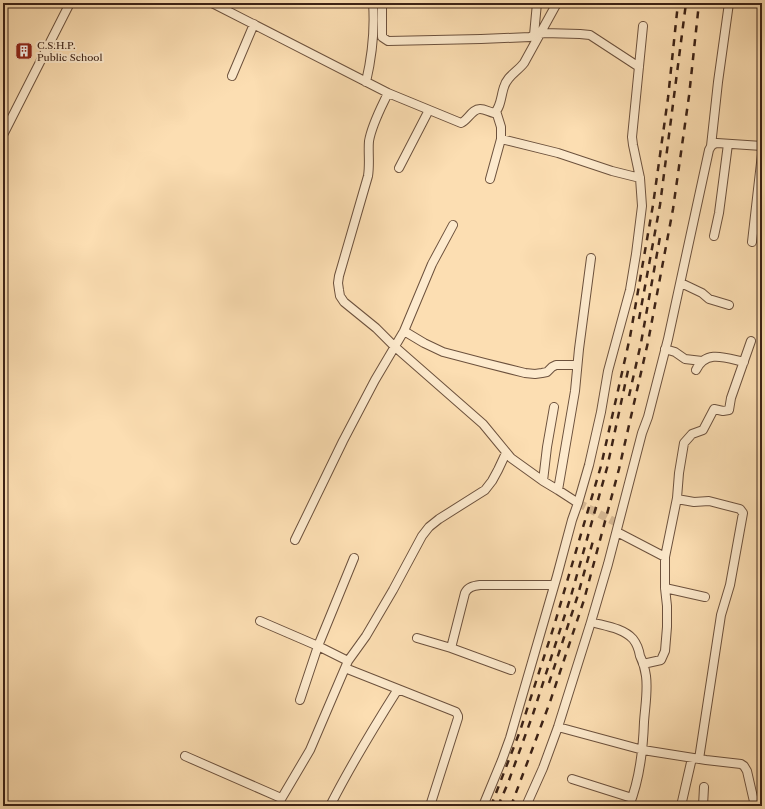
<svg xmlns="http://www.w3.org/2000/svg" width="765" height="809" font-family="'Libre Caslon Text',serif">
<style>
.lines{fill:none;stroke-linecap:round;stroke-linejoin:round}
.minor-tunnel{stroke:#d6b893;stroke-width:8;stroke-dasharray:8 4;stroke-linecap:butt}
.minor-casing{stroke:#6c513d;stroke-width:10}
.minor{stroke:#fdeacd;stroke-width:8}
.rail{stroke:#3c2216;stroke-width:2.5;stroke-dasharray:7 7;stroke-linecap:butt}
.labels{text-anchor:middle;stroke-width:4;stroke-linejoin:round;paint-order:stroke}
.poi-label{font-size:10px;fill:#3c2216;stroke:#fdeacd;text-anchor:start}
</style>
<rect width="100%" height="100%" fill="#fcdeb2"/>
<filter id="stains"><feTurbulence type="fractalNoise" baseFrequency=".005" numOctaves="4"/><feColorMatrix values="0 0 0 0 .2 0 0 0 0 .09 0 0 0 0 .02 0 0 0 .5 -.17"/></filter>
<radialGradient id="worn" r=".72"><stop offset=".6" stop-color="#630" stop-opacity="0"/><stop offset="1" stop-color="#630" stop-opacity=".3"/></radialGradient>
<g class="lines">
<path class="minor-tunnel" d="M578 503 619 524"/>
<defs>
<path id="minor" d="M212 3 388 93 461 123C468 120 472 109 480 109 485 109 489 112 494 113 501 108 501 95 504 87 507 76 517 72 524 63L557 3
M382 3V37L388 41 481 39 530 37 534 35 537 3
M540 34 544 33 580 34 590 35 639 67
M232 76 254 24
M366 82C372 56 375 30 373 3
M388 93C381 108 372 124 369 141 368 152 370 164 368 176L339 276 338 283 339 290 340 296 344 302 376 328 394 346 483 424 511 458 543 481 558 490 578 503
M3 135 70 3
M501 139 558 153 612 171 640 178
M711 146 718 82 729 3
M399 168 429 110
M490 179 501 139V127L496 111
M714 236 719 213 728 144
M752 242 762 154
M681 283 702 293 709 299 729 305
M404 331 424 343 443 352 485 363 525 373 535 374 542 373 547 372 552 367 556 365H577
M665 349 675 352 685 359 702 361
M696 370C706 349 726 358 744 362
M543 481 547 447 554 407
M558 490 575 391 579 349 591 258
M677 499 694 502 709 501 740 509 743 513 730 585 721 615 699 759
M617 532 665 557
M295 540 343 441 375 380 404 331 432 264 453 225
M665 588 705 597
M260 621 318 646 348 661
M591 622C605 626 623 628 633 639 637 644 639 650 640 656 643 662 645 669 646 676 648 691 645 707 644 722 643 751 640 779 629 806
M417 638 451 648
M643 664 661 660 665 651 667 627V606L665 588V557L677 498 679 473 684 443 692 434 703 430 714 409 723 411 729 410 731 398 751 341
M345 668 456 712 458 716V718L430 806
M511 670 451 648 465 593C468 587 473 586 480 585H554
M300 700 318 646 354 558
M558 727 643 750 706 760 741 764 744 766 747 771 755 806
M185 756 281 798
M572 779 632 798
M331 804C351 765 374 727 398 689
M277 806 310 750 348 661 366 636 393 590 422 536 429 527 439 519 485 490 492 481 498 470 506 453
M483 806 502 760 510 738 557 576 572 520 578 503 589 465 601 412 608 371 630 290 636 254 642 206 640 178 633 145 632 137 643 26
M526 806 543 768 558 727 591 622 608 564 642 433 648 417 668 339 709 150C711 146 712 144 717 143L762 146
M681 806 692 758
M703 806 704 787"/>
</defs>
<use href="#minor" class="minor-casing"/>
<use href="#minor" class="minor"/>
<path class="rail" d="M639 319 660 205 686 3
M629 396 641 343 660 237
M549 683 577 598 593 541
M491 806 520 731 554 626 601 466 630 337 653 205 668 98 678 3
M498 806 508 783 533 714 571 596 607 468 629 366
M511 806 550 702 584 600 619 469 648 342 673 209 689 96 699 3"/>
</g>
<defs>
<symbol id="building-square" viewBox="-11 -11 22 22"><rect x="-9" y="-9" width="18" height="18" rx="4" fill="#8f2418" stroke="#fdeacd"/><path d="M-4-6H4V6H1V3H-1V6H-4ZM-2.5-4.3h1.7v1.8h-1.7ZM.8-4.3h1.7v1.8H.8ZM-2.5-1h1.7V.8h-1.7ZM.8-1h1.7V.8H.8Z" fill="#fff"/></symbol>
</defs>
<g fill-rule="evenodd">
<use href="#building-square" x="14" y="41" width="20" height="20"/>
</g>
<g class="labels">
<g class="poi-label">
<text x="37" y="49">C.S.H.P.<tspan x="37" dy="12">Public School</tspan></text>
</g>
</g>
<rect width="765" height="809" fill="none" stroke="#fcdeb2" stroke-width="16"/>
<rect x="4" y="4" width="757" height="801" fill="none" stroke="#3c2216" stroke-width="2"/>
<rect x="8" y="8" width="749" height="793" fill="none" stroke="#3c2216"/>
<rect width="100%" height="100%" filter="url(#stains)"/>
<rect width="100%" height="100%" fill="url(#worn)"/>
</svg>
